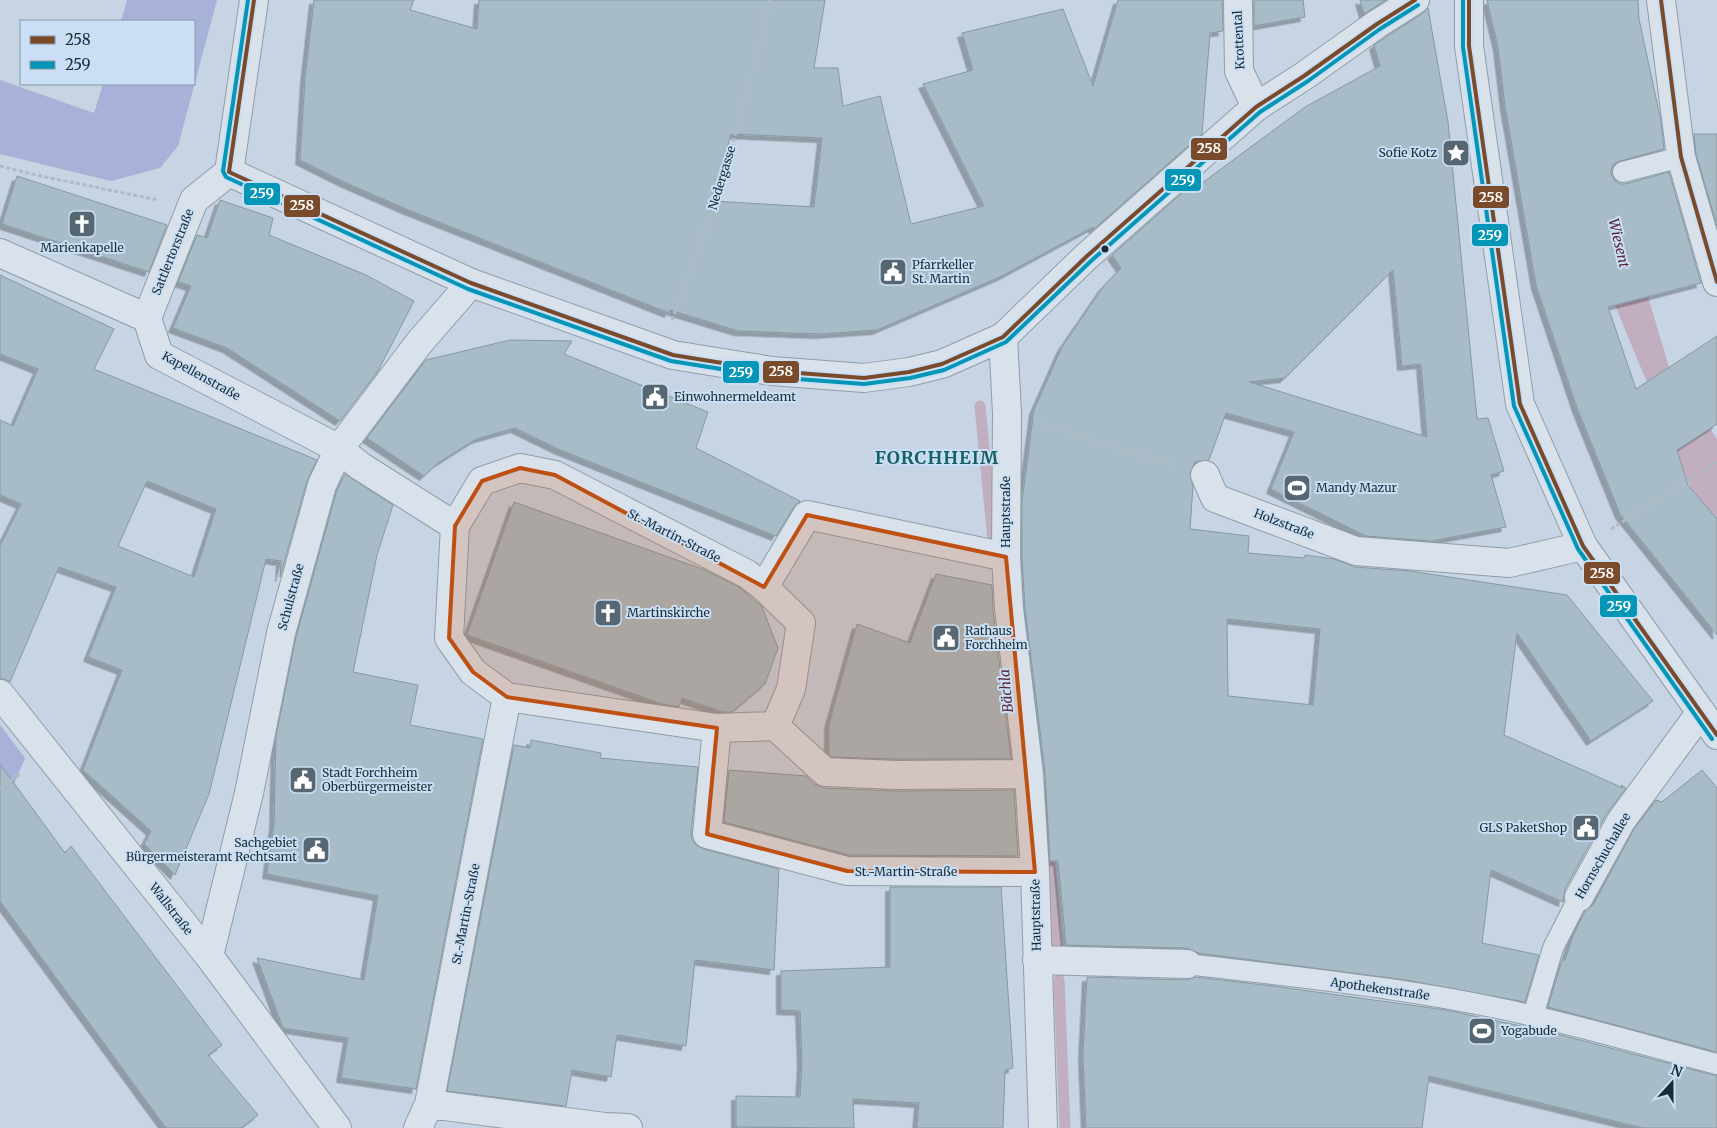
<svg xmlns="http://www.w3.org/2000/svg" width="1717" height="1128" font-family="Merriweather,serif">
<style>
.green{fill:#a8b1d7}
.water{fill:#c1afbf}
.lines{fill:none;stroke-linecap:round;stroke-linejoin:round}
.stream{stroke:#c1afbf;stroke-width:11}
.building{fill:#a7bcc6;stroke:#8699a2;fill-rule:evenodd;filter:url(#shadow)}
.service-casing{stroke:#909da7;stroke-width:22}
.pedestrian-casing{stroke:#909da7;stroke-width:30}
.minor-casing{stroke:#909da7;stroke-width:30}
.path{stroke:#b0bac3;stroke-width:3;stroke-dasharray:4 2.5;stroke-linecap:butt}
.service{stroke:#d9e1ea;stroke-width:20}
.pedestrian{stroke:#d9e1ea;stroke-width:28}
.minor{stroke:#d9e1ea;stroke-width:28}
.bus-1-casing{stroke:#cadff6;stroke-width:8}
.bus-2-casing{stroke:#cadff6;stroke-width:8}
.bus-1{stroke:#7a4b2a;stroke-width:4}
.bus-2{stroke:#0496b7;stroke-width:4}
.marked{fill:#bf5014;fill-opacity:0.2;stroke:#bf5014;stroke-width:4;stroke-linejoin:round}
.bus-dot{fill:#1a2d34;stroke:#cadff6;stroke-width:2}
.labels{text-anchor:middle;stroke-width:4;stroke-linejoin:round;paint-order:stroke}
.street-label{font-size:12px;fill:#1a2d34;stroke:#cadff6}
.poi-label{font-size:12px;fill:#1a2d34;stroke:#cadff6;text-anchor:start}
.water-label{font-size:14px;font-style:italic;fill:#552834;stroke:#cadff6}
.district-label{font-size:18px;font-weight:bold;letter-spacing:1px;fill:#186162;stroke:#cadff6}
.line-badge{stroke:#cadff6;stroke-width:2}
.badge-label{font-size:14px;text-anchor:middle;font-weight:bold;fill:#fff}
</style>
<defs>
<filter id="shadow"><feDropShadow dx="-4.5" dy="4.5" stdDeviation="0" flood-color="#0004"/></filter>
</defs>
<rect width="100%" height="100%" fill="#c6d4e3"/>
<path class="green" d="M127 0H217L178 146 160 168 111 181 0 154V80L94 113 103 84H194V21H121Z
M0 725 25 758 14 784 0 795Z"/>
<path class="water" d="M1569 0 1648 297 1669 367 1717 439V519L1691 489 1600 269Z"/>
<g class="lines">
<path class="stream" d="M980 406 994 551
M1009 718 1013 766
M1044 795 1057 947
M1059 980 1065 1128"/>
</g>
<path class="building" d="M314 0H414L410 10 477 29 479 0H825L814 68H838L843 106 880 96 911 224 984 206 923 84 973 70 962 33 1063 9 1093 86 1118 0H1222L1223 31 1210 33 1202 134 1094 229 1093 227 1002 276 877 330 820 334 738 331 670 310 669 313 406 209 344 182 300 160 305 79ZM731 134 822 138 814 207 712 201Z
M1254 0H1303L1305 17 1254 26Z
M1360 0H1386L1364 14Z
M1487 0H1638L1639 19 1661 121 1664 149 1620 161 1614 164 1611 169V174L1615 181 1620 184H1625L1669 172 1701 283 1608 307 1636 389 1717 336V424L1677 450 1688 485 1717 519V635L1620 514 1577 408 1536 285 1505 106 1498 47Z
M1428 8 1448 122 1477 419 1488 418 1504 471 1491 475 1506 527 1431 541 1366 536 1271 489 1294 432 1226 413 1209 460 1195 462 1190 473 1193 486 1190 529 1249 536 1248 553 1304 558 1305 555 1334 559 1355 567 1410 571 1567 595 1653 701 1591 741 1517 633 1504 735 1623 788 1621 785 1626 788 1607 813 1565 889 1563 902 1491 870 1482 943 1539 955 1525 1002 1406 980 1198 953 1187 948 1066 945 1058 861H1050L1045 772 1025 608 1022 557V501L1034 410 1062 347 1103 287 1121 268 1112 255 1198 179V186L1305 107 1380 66 1374 45 1423 13ZM1393 270 1402 366 1421 364 1427 437 1249 382 1285 378ZM1227 619 1320 629 1313 705 1228 696Z
M1694 134H1717V226L1696 154Z
M17 176 167 225 149 272 2 224Z
M220 200 273 218 269 235 366 275 414 301 378 371 340 421 227 348 173 328 191 286 178 282 197 235 207 238Z
M0 275 114 329 94 369 317 460 307 481 280 577 281 561 266 559 209 794 175 875 144 844 151 831 83 770 122 670 88 657 116 587 59 567 10 682 5 679H0V546L21 504 0 495V420L13 426 38 369 0 354ZM147 481 216 509 194 577 118 546Z
M510 340 572 341 564 354 708 412 696 448 800 501 794 507 776 536 558 449 515 428 476 439 438 463 424 476 367 438 426 360Z
M345 474 393 505 377 555 353 672 418 685 410 725 483 739 416 1089 341 1078 348 1038 283 1028 257 958 364 980 378 896 267 874 274 825 276 736 296 637 337 490Z
M514 502 705 570 739 587 762 607 778 648 765 684 732 712H723L682 698 679 707 662 704 467 635Z
M936 574 992 585 993 611 1011 759H896L831 757 829 754V724L857 624 910 643Z
M531 740 601 753 600 758 698 767 691 833 692 839 696 845 703 849 779 869 774 970 695 960 686 1046 617 1035 611 1077 572 1070 566 1106 447 1091 514 745 530 748Z
M0 764 65 853 71 846 222 1045 208 1055 258 1115 241 1128H166L0 901Z
M729 770 806 776 814 784 824 788 896 791 1014 790 1018 856 849 855 724 822Z
M1702 770 1717 788V1052L1548 1007 1562 960H1565L1573 936 1585 911 1593 905 1634 829 1656 800 1662 802Z
M890 887H1001L1013 1068 1005 1070 1003 1128H917L919 1103 853 1099 854 1128 736 1127V1096L800 1097 802 1063 800 1011 781 1010V971L890 967Z
M1087 977 1187 980 1195 977 1273 986 1446 1010 1553 1033 1717 1076V1128H1643L1429 1076 1422 1128H1086L1083 1055Z"/>
<g class="lines">
<defs>
<path id="service" d="M1623 172 1681 157
M1187 964C1303 978 1420 989 1533 1016 1595 1030 1656 1048 1717 1064
M1533 1016 1553 948 1579 897"/>
<path id="pedestrian" d="M1007 413 1006 557 1009 609 1029 774 1035 872 1043 1128
M339 449 360 466 455 526
M520 468 555 475 747 574 764 587 801 623 791 689 775 726 717 728 507 697 473 672 449 638 455 526 482 481Z
M764 587 807 515 1006 557
M775 726 825 772 896 775 1029 774
M717 728 707 834 847 871 1035 872
M1037 960 1187 964
M429 1104 605 1127 628 1128
M418 1128 429 1104 507 697"/>
<path id="minor" d="M1238 0 1239 71 1256 107
M1469 0V46L1520 404 1583 546 1717 735
M1661 0 1681 157 1717 282
M229 172 471 283 673 355 772 371 864 378 909 372 942 364 1003 337 1087 256 1256 107 1304 76 1377 24 1415 0
M0 253 147 318 159 355 339 449
M147 318 194 200 229 172 254 0
M1003 337 1007 413
M1205 475 1215 498 1356 551 1509 563 1583 546
M0 694 209 956 337 1128
M1579 897 1621 821 1701 712
M209 956 249 793 281 633 322 485 339 449 419 343 471 283"/>
</defs>
<use href="#service" class="service-casing"/>
<use href="#pedestrian" class="pedestrian-casing"/>
<use href="#minor" class="minor-casing"/>
<path class="path" d="M0 166 36 175 158 200
M672 320C711 215 747 109 770 0
M1041 424 1173 465
M1611 529 1717 462
M0 788 20 774"/>
<use href="#service" class="service"/>
<use href="#pedestrian" class="pedestrian"/>
<use href="#minor" class="minor"/>
<defs>
<path id="bus-1" d="M254 0 229 172 471 283 673 355 772 371 864 378 909 372 942 364 1003 337 1087 256 1256 107 1304 76 1377 24 1415 0
M1469 0V46L1520 404 1583 546 1717 735
M1661 0 1681 157 1717 282"/>
<path id="bus-2" d="M248 0 223 171 226 177 468 289 671 361 771 377 864 384 910 378 944 370 1006 342 1091 261 1260 112 1308 81 1380 29 1418 5
M1463 0V47L1514 406 1578 549 1712 739"/>
</defs>
<use href="#bus-1" class="bus-1-casing"/>
<use href="#bus-2" class="bus-2-casing"/>
<use href="#bus-1" class="bus-1"/>
<use href="#bus-2" class="bus-2"/>
</g>
<path class="marked" d="M520 468 555 475 764 587 807 515 1006 557 1035 872 847 871 707 834 717 728 507 697 473 672 449 638 455 526 482 481Z"/>
<defs>
<symbol id="sight-square" viewBox="-11 -11 22 22"><rect x="-9" y="-9" width="18" height="18" rx="4" fill="#566771" stroke="#cadff6"/><path d="M0-6L1.8-2.2L6-1.7L2.9 1.2L3.7 5.4L0 3.3L-3.7 5.4L-2.9 1.2L-6-1.7L-1.8-2.2Z" fill="#fff"/></symbol>
<symbol id="church-square" viewBox="-11 -11 22 22"><rect x="-9" y="-9" width="18" height="18" rx="4" fill="#566771" stroke="#cadff6"/><path d="M-1.2-6h2.4v3.5h3.3v2.4h-3.3V6h-2.4V-.1h-3.3v-2.4h3.3Z" fill="#fff"/></symbol>
<symbol id="civic-square" viewBox="-11 -11 22 22"><rect x="-9" y="-9" width="18" height="18" rx="4" fill="#566771" stroke="#cadff6"/><path d="M-.6-6.5H3V-4.5H.6V-3L4-1V1h2V6H-6V1h2V-1L-.6-3ZM-1.2 2.5V6h2.4V2.5Z" fill="#fff"/></symbol>
<symbol id="stadium-square" viewBox="-11 -11 22 22"><rect x="-9" y="-9" width="18" height="18" rx="4" fill="#566771" stroke="#cadff6"/><path d="M0-5a6.5 5 0 1 0 0 10a6.5 5 0 1 0 0-10ZM-3.5-1.8h7v3.6h-7Z" fill="#fff"/></symbol>
</defs>
<g fill-rule="evenodd">
<use href="#sight-square" x="1440" y="137" width="32" height="32"/>
<use href="#church-square" x="66" y="208" width="32" height="32"/>
<use href="#civic-square" x="877" y="256" width="32" height="32"/>
<use href="#civic-square" x="639" y="381" width="32" height="32"/>
<use href="#stadium-square" x="1281" y="472" width="32" height="32"/>
<use href="#church-square" x="592" y="597" width="32" height="32"/>
<use href="#civic-square" x="930" y="622" width="32" height="32"/>
<use href="#civic-square" x="287" y="764" width="32" height="32"/>
<use href="#civic-square" x="1570" y="812" width="32" height="32"/>
<use href="#civic-square" x="300" y="834" width="32" height="32"/>
<use href="#stadium-square" x="1466" y="1015" width="32" height="32"/>
</g>
<circle class="bus-dot" cx="1105" cy="249" r="4.5"/>
<g class="labels">
<g class="street-label">
<text transform="translate(1239 40) rotate(-93)" y="4">Krottental</text>
<text transform="translate(722 178) rotate(-73)" y="4">Nedergasse</text>
<text transform="translate(173 252) rotate(-68)" y="4">Sattlertorstraße</text>
<text transform="translate(201 376) rotate(29)" y="4">Kapellenstraße</text>
<text transform="translate(1006 512) rotate(-90)" y="4">Hauptstraße</text>
<text transform="translate(1284 524) rotate(21)" y="4">Holzstraße</text>
<text transform="translate(674 536) rotate(27)" y="4">St.-Martin-Straße</text>
<text transform="translate(291 597) rotate(-75)" y="4">Schulstraße</text>
<text transform="translate(1603 856) rotate(-60)" y="4">Hornschuchallee</text>
<text x="906" y="876">St.-Martin-Straße</text>
<text transform="translate(171 909) rotate(52)" y="4">Wallstraße</text>
<text transform="translate(466 914) rotate(-79)" y="4">St.-Martin-Straße</text>
<text transform="translate(1036 915) rotate(-91)" y="4">Hauptstraße</text>
<text transform="translate(1380 989) rotate(8)" y="4">Apothekenstraße</text>
</g>
<g class="poi-label">
<text x="1437" y="157" text-anchor="end">Sofie Kotz</text>
<text x="82" y="252" text-anchor="middle">Marienkapelle</text>
<text x="912" y="269">Pfarrkeller<tspan x="912" dy="14">St. Martin</tspan></text>
<text x="674" y="401">Einwohnermeldeamt</text>
<text x="1316" y="492">Mandy Mazur</text>
<text x="627" y="617">Martinskirche</text>
<text x="965" y="635">Rathaus<tspan x="965" dy="14">Forchheim</tspan></text>
<text x="322" y="777">Stadt Forchheim<tspan x="322" dy="14">Oberbürgermeister</tspan></text>
<text x="1567" y="832" text-anchor="end">GLS PaketShop</text>
<text x="297" y="847" text-anchor="end">Sachgebiet<tspan x="297" dy="14">Bürgermeisteramt Rechtsamt</tspan></text>
<text x="1501" y="1035">Yogabude</text>
</g>
<g class="water-label">
<text transform="translate(1619 243) rotate(77)" y="5">Wiesent</text>
<text transform="translate(1006 691) rotate(-95)" y="5">Bächla</text>
</g>
<g class="district-label">
<text x="937" y="464">FORCHHEIM</text>
</g>
</g>
<g class="line-badge">
<rect x="1190" y="137" width="38" height="24" rx="5" fill="#7a4b2a"/>
<rect x="1164" y="168" width="38" height="24" rx="5" fill="#0496b7"/>
<rect x="243" y="182" width="38" height="24" rx="5" fill="#0496b7"/>
<rect x="1472" y="185" width="38" height="24" rx="5" fill="#7a4b2a"/>
<rect x="283" y="194" width="38" height="24" rx="5" fill="#7a4b2a"/>
<rect x="1471" y="223" width="38" height="24" rx="5" fill="#0496b7"/>
<rect x="762" y="360" width="38" height="24" rx="5" fill="#7a4b2a"/>
<rect x="722" y="360" width="38" height="24" rx="5" fill="#0496b7"/>
<rect x="1583" y="561" width="38" height="24" rx="5" fill="#7a4b2a"/>
<rect x="1599" y="594" width="39" height="24" rx="5" fill="#0496b7"/>
</g>
<g class="badge-label">
<text x="1209" y="153">258</text>
<text x="1183" y="185">259</text>
<text x="262" y="198">259</text>
<text x="1491" y="202">258</text>
<text x="302" y="210">258</text>
<text x="1490" y="240">259</text>
<text x="781" y="376">258</text>
<text x="741" y="377">259</text>
<text x="1602" y="578">258</text>
<text x="1619" y="611">259</text>
</g>
<rect x="20" y="20" width="175" height="65" fill="#cadff6" stroke="#8498a8"/>
<rect x="30" y="36" width="25" height="8" fill="#7a4b2a" stroke="#8498a8"/>
<text x="65" y="45" font-size="15" fill="#1a2d34">258</text>
<rect x="30" y="61" width="25" height="8" fill="#0496b7" stroke="#8498a8"/>
<text x="65" y="70" font-size="15" fill="#1a2d34">259</text>
<g transform="translate(1672 1083) rotate(21)" stroke="#cadff6" stroke-width="4" paint-order="stroke">
<path d="M0-4L9 19L0 12L-9 19Z" fill="#1a2d34"/>
<text y="-8" font-size="14" font-weight="bold" text-anchor="middle" fill="#1a2d34">N</text>
</g>
</svg>
